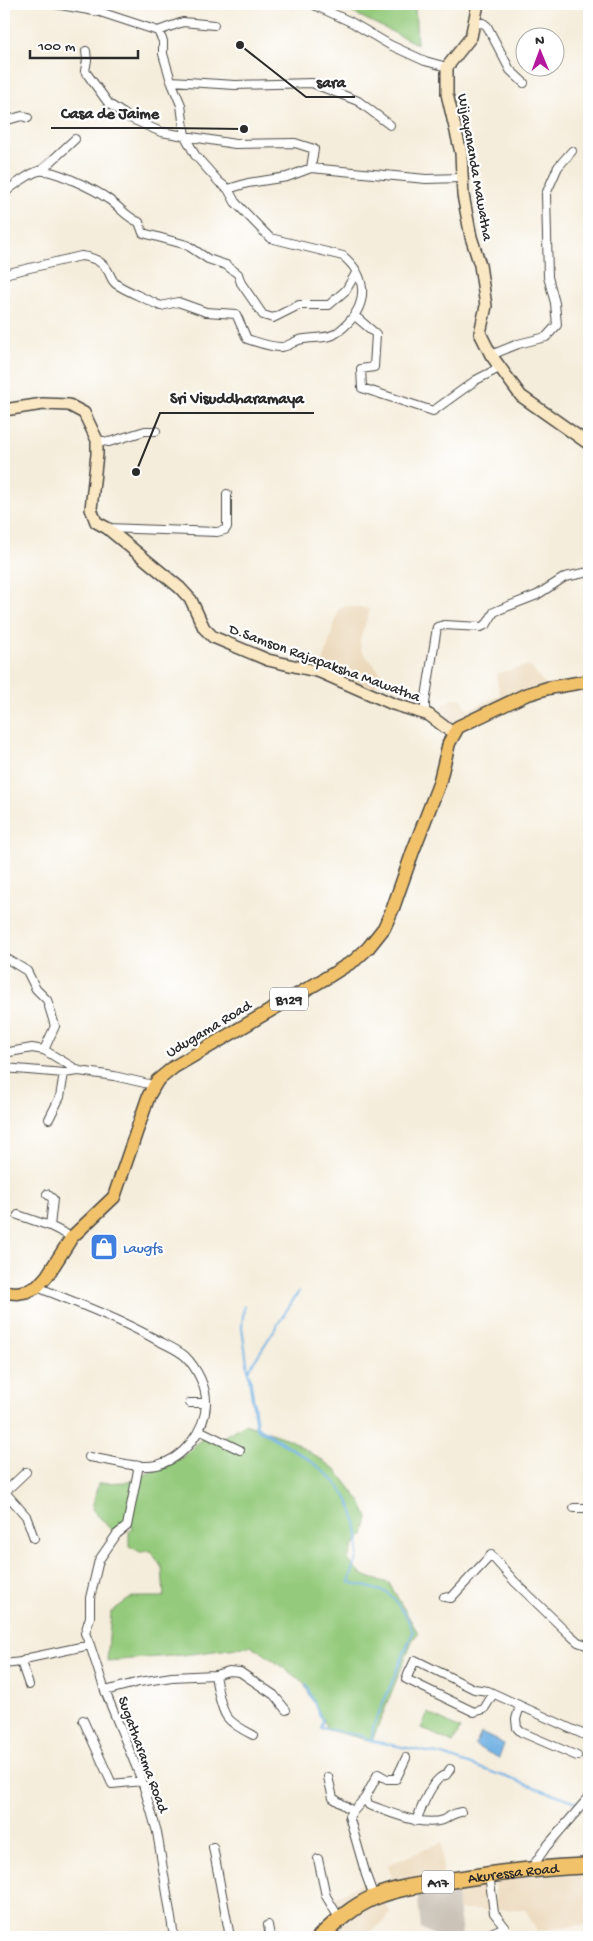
<svg xmlns="http://www.w3.org/2000/svg" width="593" height="1941" font-family="'Gochi Hand',sans-serif">
<style>
.built{fill:#ebd8ba}
.industrial{fill:#cbc3b8}
.green{fill:#94ca7c;stroke:#607a54}
.water{fill:#6fb1e4;stroke:#4d6e88}
.lines{fill:none;stroke-linecap:round;stroke-linejoin:round}
.stream{stroke:#6fb1e4;stroke-width:2}
.street-casing{stroke:#494845;stroke-width:10}
.secondary-casing{stroke:#494845;stroke-width:14}
.primary-casing{stroke:#494845;stroke-width:15}
.highway-casing{stroke:#494845;stroke-width:18}
.street{stroke:#fff;stroke-width:8}
.secondary{stroke:#fae7c3;stroke-width:11}
.primary{stroke:#f2c26a;stroke-width:12}
.highway{stroke:#f2c26a;stroke-width:15}
.labels{text-anchor:middle;stroke-width:4.5;stroke-linejoin:round;paint-order:stroke}
.shield{fill:#fff;stroke:#6b6b6b;stroke-width:1}
.shield-label{font-size:14px;font-weight:bold;fill:#2b2b2b}
.street-label{font-size:15px;fill:#2b2b2b;stroke:#fff}
.shop-label{font-size:15px;fill:#366cbe;stroke:#fff;text-anchor:start}
.leader{fill:none;stroke:#2b2b2b;stroke-width:2}
.callout-dot{fill:#2b2b2b;stroke:#fff;stroke-width:2}
.callout-label{font-size:16px;text-anchor:middle;font-weight:bold;fill:#2b2b2b;stroke:#fff;stroke-width:4.5;stroke-linejoin:round;paint-order:stroke}
</style>
<rect width="100%" height="100%" fill="#fff"/>
<filter id="ink" filterUnits="userSpaceOnUse"><feTurbulence type="fractalNoise" baseFrequency=".02" numOctaves="2"/><feDisplacementMap in="SourceGraphic" scale="10" xChannelSelector="R" yChannelSelector="G"/><feConvolveMatrix kernelMatrix="1 2 1 2 8 2 1 2 1" color-interpolation-filters="sRGB"/></filter>
<filter id="wash" filterUnits="userSpaceOnUse"><feTurbulence type="fractalNoise" baseFrequency=".0096" numOctaves="4" result="noise"/><feDisplacementMap in="SourceGraphic" scale="20" xChannelSelector="R" yChannelSelector="G"/><feGaussianBlur stdDeviation="1.12" result="paint"/><feColorMatrix in="noise" values="0 0 0 0 0 0 0 0 0 0 0 0 0 0 0 0 0 1.4 0 .05"/><feComposite in="paint" operator="in"/></filter>
<g filter="url(#wash)">
<rect width="100%" height="100%" fill="#f5eddb"/>
<path class="built" d="M346 606 370 609 360 640 361 650 382 674 371 694 320 672 339 609Z
M526 666 531 667 548 688 454 734 429 715 453 698H461L468 709 500 695 496 676 498 673Z
M442 1842 443 1878 395 1888 388 1865Z
M552 1874 589 1876V1924L537 1931 525 1909 496 1910 494 1877Z
M488 1878 491 1910H459L455 1883Z
M368 1880 370 1897 340 1914 334 1898Z
M383 1899 390 1912 387 1919 365 1937H334L332 1932 357 1912Z"/>
<path class="industrial" d="M455 1883 462 1935 437 1937 421 1928 417 1891Z"/>
<path class="green" d="M335 4H415L417 44Z
M245 1424 291 1440 335 1469 361 1502 368 1518 364 1535 354 1545 348 1559C359 1577 370 1578 389 1583L418 1633 412 1641 372 1741 328 1730 303 1682 260 1651 254 1649 252 1646 184 1655 107 1661 111 1612 132 1597H164L162 1568 151 1551 140 1552 129 1546V1532L132 1529 133 1526 129 1525 113 1532 92 1509 98 1483 129 1482 181 1458 203 1438 214 1442Z
M428 1713 460 1729 453 1743 421 1728Z"/>
<path class="water" d="M481 1733 504 1744 499 1758 475 1746Z"/>
<g class="lines">
<path class="stream" d="M244 1306 242 1327 256 1428C307 1459 363 1481 358 1552 357 1562 352 1572 349 1582L389 1593 407 1617 413 1632 373 1727 372 1741
M248 1371 299 1291
M250 1376 257 1426 307 1458
M306 1685 322 1720 321 1728 362 1736 372 1741 443 1755 580 1803"/>
</g>
</g>
<g filter="url(#ink)">
<g class="lines">
<defs>
<path id="street" d="M55 4 100 12 158 31 183 22 214 25
M312 4 351 22 390 45 425 61 447 67
M475 24 483 23 487 26 510 70 524 83
M86 51 87 60 85 71 109 104 130 118 161 132 235 144 295 143 314 149 311 168
M171 81 235 85 312 83 358 101 390 125
M4 121 22 116 28 118
M42 170 75 139
M228 189 248 183 287 177 311 168 426 179 462 178
M4 194C9 188 32 172 39 171 53 169 96 190 108 199 119 206 127 218 139 222L143 233 187 245 208 259 226 265 238 274 241 283 263 315 273 318 299 305H329L346 290 356 273
M4 274 81 256C93 257 102 261 108 271 111 276 111 280 116 284 128 292 143 297 156 304L161 306 178 302 206 312 236 314 247 339C257 342 270 347 281 347 287 347 293 342 299 340 310 337 323 339 333 335 339 332 344 327 348 323 369 301 366 275 343 256L270 238 235 202 228 189 219 182 195 155 185 136 181 105 171 81 163 54V41L158 31
M355 316 376 334 374 367 361 369 362 388 433 411 476 380 501 367
M491 355 518 344 546 337 557 325 555 303 548 277 546 194 558 167 572 151
M97 440 109 442 145 431H156
M107 528 217 532 225 530 227 527V494
M429 715 425 710V703L437 627 444 625 481 627 487 624 494 612 501 609 537 595 565 577 589 572
M4 957 27 971 36 989 47 1000 55 1026 44 1050
M4 1053 32 1048 44 1050 79 1071
M4 1068 64 1073 79 1071 114 1076 153 1085
M49 1119 60 1097 64 1073
M47 1194 53 1199 50 1226 72 1237
M18 1215 50 1226
M37 1287C77 1303 117 1318 155 1339 164 1344 177 1349 185 1356 196 1367 207 1387 206 1404 205 1431 183 1459 157 1465 136 1469 110 1460 89 1457
M190 1403H206
M199 1430 240 1450
M4 1491 26 1516 34 1538
M5 1492 26 1472
M574 1508H589
M444 1597 451 1598 491 1555 515 1582 569 1634 578 1642 589 1646
M90 1645 85 1633 90 1617V1598L99 1560 117 1534 127 1526 139 1465
M21 1662 29 1685
M4 1664 21 1662 29 1658 90 1645 105 1691 142 1781 149 1804 157 1832 174 1937
M215 1675C217 1686 220 1707 227 1717 233 1725 245 1731 253 1735
M105 1691 139 1682 172 1677 215 1675 229 1671 240 1672 274 1695 286 1710
M493 1694 484 1709 474 1712 406 1679 415 1660 474 1689 488 1691 589 1737
M520 1706 516 1719 517 1728 521 1732 577 1756
M83 1720 112 1784 142 1781
M328 1777 333 1798 353 1811
M365 1798 378 1774 387 1779H396L406 1758
M416 1821C421 1809 433 1776 446 1775L450 1769
M213 1847 230 1937
M318 1859 326 1896 339 1918
M531 1869 546 1847 589 1797
M489 1874 494 1913 505 1927 503 1937
M374 1897 366 1875 349 1816 365 1798 369 1805C390 1812 421 1827 443 1820 449 1817 453 1813 461 1812
M268 1925 270 1937
M482 1937 505 1927"/>
<path id="secondary" d="M478 4 471 37 447 67V94L461 153 463 195 471 237 480 265 486 306 480 333 491 355 521 396 589 444
M4 410 43 404 69 405 84 413 97 440V454L91 509 96 522 107 528 180 588 191 600 204 628 213 637 268 660 320 672 393 704 429 715 454 734"/>
<path id="primary" d="M4 1292 17 1293 28 1291 37 1287 47 1276 72 1237 114 1197 149 1095 157 1081 174 1067 331 975 355 960 368 948 384 928 393 908 413 851 439 784 449 743 458 727 525 695 548 688 589 681"/>
<g id="highway">
<path id="s1" d="M320 1937C337 1921 353 1906 375 1897 399 1887 427 1884 453 1880 498 1873 544 1867 589 1866"/>
</g>
</defs>
<use href="#street" class="street-casing"/>
<use href="#secondary" class="secondary-casing"/>
<use href="#primary" class="primary-casing"/>
<use href="#highway" class="highway-casing"/>
<use href="#street" class="street"/>
<use href="#secondary" class="secondary"/>
<use href="#primary" class="primary"/>
<use href="#highway" class="highway"/>
</g>
</g>
<defs>
<symbol id="shop-square" viewBox="-11 -11 22 22"><rect x="-9" y="-9" width="18" height="18" rx="4" fill="#3f7fe0" stroke="#fff"/><path d="M-5-2.5h2.3a2.7 3.5 0 0 1 5.4 0H5L5.5 6h-11ZM-1.5-2.5h3a1.5 2.3 0 0 0-3 0Z" fill="#fff"/></symbol>
</defs>
<g fill-rule="evenodd">
<use href="#shop-square" x="88" y="1231" width="32" height="32"/>
</g>
<g class="labels">
<g class="shield">
<rect x="270" y="987.5" width="38" height="23" rx="4"/>
<rect x="422" y="1870.5" width="32" height="23" rx="4"/>
</g>
<g class="shield-label">
<text x="289" y="1004">B129</text>
<text x="438" y="1887">A17</text>
</g>
<g class="street-label">
<text transform="translate(476 167) rotate(80)" y="5">Wijayananda Mawatha</text>
<text transform="translate(325 662) rotate(20)" y="5">D.Samson Rajapaksha Mawatha</text>
<text transform="translate(208 1028) rotate(-31)" y="5">Udugama Road</text>
<text transform="translate(144 1754) rotate(70)" y="5">Sugatharama Road</text>
<text dy="5" stroke="none"><textPath href="#s1" startOffset="209">Akuressa Road</textPath></text>
</g>
<g class="shop-label">
<text x="123" y="1252">Laugfs</text>
</g>
</g>
<path class="leader" d="M240 45L306 97H355M244 129L169 128H51M136 472L160 413H314"/>
<g class="callout-dot">
<circle cx="240" cy="45" r="5"/>
<circle cx="244" cy="129" r="5"/>
<circle cx="136" cy="472" r="5"/>
</g>
<g class="callout-label">
<text x="331" y="87">sara</text>
<text x="110" y="118">Casa de Jaime</text>
<text x="237" y="403">Sri Visuddharamaya</text>
</g>
<rect width="593" height="1941" fill="none" stroke="#fff" stroke-width="20"/>
<g transform="translate(540 52) rotate(359)"><circle r="24" fill="#ffffff" stroke="#aaaaaa"/>
<path d="M0-4L9 19L0 12L-9 19Z" fill="#b5179e"/>
<text y="-8" font-size="14" font-weight="bold" text-anchor="middle" fill="#2b2b2b">N</text>
</g>
<path d="M30 50v8h108v-8" fill="none" stroke="#2b2b2b" stroke-width="2.5"/>
<text x="38" y="50" font-size="15" fill="#2b2b2b" stroke="#ffffff" stroke-width="4" paint-order="stroke">100 m</text>
</svg>
